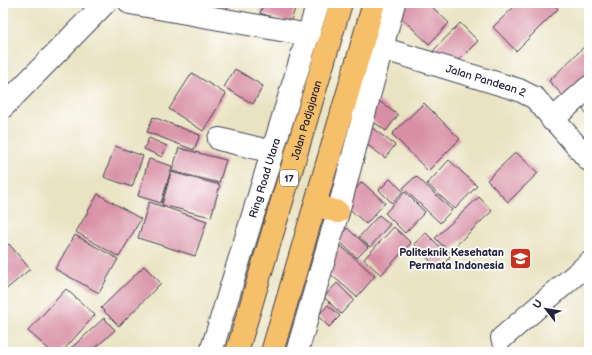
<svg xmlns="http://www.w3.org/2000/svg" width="592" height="355" font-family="'Balsamiq Sans',sans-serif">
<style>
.building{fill:#d88fa5}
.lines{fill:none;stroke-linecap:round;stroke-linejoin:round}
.minor-casing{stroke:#403f4f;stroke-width:24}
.highway-casing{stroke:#403f4f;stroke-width:24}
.minor{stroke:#fff;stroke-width:22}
.highway{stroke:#f6c06b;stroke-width:22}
.labels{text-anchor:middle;stroke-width:3.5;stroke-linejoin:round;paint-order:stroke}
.shield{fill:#fff;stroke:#646476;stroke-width:1}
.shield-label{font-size:10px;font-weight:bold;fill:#22223b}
.street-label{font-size:11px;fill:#22223b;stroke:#fff}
.poi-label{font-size:11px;font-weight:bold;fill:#22223b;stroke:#fff;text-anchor:end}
</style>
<rect width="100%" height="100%" fill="#fff"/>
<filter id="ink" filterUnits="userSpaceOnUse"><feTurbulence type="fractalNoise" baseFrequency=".025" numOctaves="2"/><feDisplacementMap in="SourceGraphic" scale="8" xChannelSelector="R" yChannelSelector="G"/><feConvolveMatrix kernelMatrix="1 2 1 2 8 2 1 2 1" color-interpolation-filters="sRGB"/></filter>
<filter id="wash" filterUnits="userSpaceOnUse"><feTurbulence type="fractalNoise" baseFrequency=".012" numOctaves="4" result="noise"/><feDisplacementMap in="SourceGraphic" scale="16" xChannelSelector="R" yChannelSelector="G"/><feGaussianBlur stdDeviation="0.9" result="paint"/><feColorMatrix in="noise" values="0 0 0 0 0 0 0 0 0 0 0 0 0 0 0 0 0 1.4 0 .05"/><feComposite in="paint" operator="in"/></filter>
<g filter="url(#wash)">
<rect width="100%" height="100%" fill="#eae3c3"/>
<g id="blocks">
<path class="building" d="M202 3H222L211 13Z
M264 3H297L290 23 260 13Z
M402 3H428L449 23 429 44 394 11Z
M518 3H552L558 9 516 51 493 27Z
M460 23 478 41 451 68 433 51Z
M589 42V76L566 99 549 81Z
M235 69 263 86 253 104 224 87Z
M192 73 226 94 203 131 169 109Z
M589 93V117L578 102Z
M379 101 398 115 386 131 367 117Z
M424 103 460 139 428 171 392 134Z
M153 117 200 135 194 150 147 132Z
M371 127 395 145 385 158 361 140Z
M149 138 167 146 162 157 144 149Z
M115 146 143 156 132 187 104 177Z
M179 148 226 160 219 183 172 171Z
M516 152 538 173 508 202 487 180Z
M149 159 172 166 161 203 138 196Z
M449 160 477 186 455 209 427 184Z
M171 172 220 185 211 217 162 205Z
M416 176 452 210 440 223 403 188Z
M390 179 403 191 392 203 379 190Z
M362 182 385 203 366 224 343 203Z
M405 192 425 212 405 233 385 213Z
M98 194 141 219 119 257 76 232Z
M479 197 492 211 449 252 435 238Z
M149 202 207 221 195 256 138 238Z
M379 215 390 224 370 247 359 237Z
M394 227 411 243 381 275 364 259Z
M347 228 368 247 357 258 337 239Z
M426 233 450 257 438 269 414 244Z
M75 235 118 259 99 293 55 269Z
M9 244 30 269 3 292V249Z
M341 246 375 276 357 297 322 267Z
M144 266 161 283 119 326 101 308Z
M337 283 354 300 341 314 324 297Z
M66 289 95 315 62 352H52L28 331Z
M328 305 340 316 329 327 318 316Z
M104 318 115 330 91 352H67Z"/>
</g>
</g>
<g filter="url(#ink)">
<use href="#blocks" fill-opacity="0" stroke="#403f4f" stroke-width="1"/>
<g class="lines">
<defs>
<g id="minor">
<path d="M130 3 309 35"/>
<path id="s1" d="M381 48 519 90 535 98 589 160"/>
<path d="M3 107 105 3"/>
<path d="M552 120 589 87"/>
<path d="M219 139 273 152"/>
<path d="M502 338 589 263"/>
<path id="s2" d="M211 352 318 3"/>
<path d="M297 352 338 212 394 3"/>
</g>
<g id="highway">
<path d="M316 205 338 212"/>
<path id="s3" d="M237 352 341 3"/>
<path d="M272 352 374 3"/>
</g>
</defs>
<use href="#minor" class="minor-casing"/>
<use href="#highway" class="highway-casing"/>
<use href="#minor" class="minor"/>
<use href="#highway" class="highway"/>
</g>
</g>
<defs>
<symbol id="university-square" viewBox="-11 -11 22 22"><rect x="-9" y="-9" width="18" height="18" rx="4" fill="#c8321e" stroke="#fff"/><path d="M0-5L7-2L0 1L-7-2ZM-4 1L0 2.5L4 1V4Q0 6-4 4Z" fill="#fff"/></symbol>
</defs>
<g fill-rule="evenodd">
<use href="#university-square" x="508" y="246" width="25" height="25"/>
</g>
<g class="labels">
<rect class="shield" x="280" y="170" width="18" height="16" rx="3"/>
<g class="shield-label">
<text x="289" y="182">17</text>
</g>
<g class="street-label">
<text dy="4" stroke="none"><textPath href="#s1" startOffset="110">Jalan Pandean 2</textPath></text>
<text dy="4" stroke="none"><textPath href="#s3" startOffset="242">Jalan Padjajaran</textPath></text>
<text dy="4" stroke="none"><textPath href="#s2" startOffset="182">Ring Road Utara</textPath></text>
</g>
<g class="poi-label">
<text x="504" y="256">Politeknik Kesehatan<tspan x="504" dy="13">Permata Indonesia</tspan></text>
</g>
</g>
<rect width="592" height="355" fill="none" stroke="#fff" stroke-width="16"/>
<g transform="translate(546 309) rotate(301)" stroke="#ffffff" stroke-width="3" paint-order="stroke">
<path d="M0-3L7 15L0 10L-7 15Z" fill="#22223b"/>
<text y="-6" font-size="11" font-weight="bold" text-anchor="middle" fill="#22223b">U</text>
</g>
</svg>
